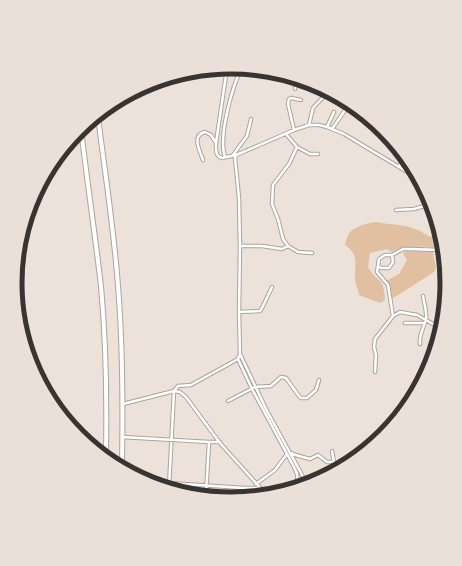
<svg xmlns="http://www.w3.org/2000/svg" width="462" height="566" font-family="'Golos Text',sans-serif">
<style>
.green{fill:#e1c0a2}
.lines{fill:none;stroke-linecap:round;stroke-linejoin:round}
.minor-casing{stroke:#aca39b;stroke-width:4.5}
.trunk-casing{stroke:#aca39b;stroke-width:6}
.minor{stroke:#fff;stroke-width:2.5}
.trunk{stroke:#fff;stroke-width:4}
.rim{fill:none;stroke:#383431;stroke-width:5}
</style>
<rect width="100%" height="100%" fill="#ece2d9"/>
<path class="green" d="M376 222C390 225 407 224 420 231 426 234 430 239 438 236L440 247C426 248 404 244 392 252L387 249 370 253 368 267C377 283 384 276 385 300L380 303 359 295C358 290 356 285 355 280 354 264 360 255 345 245 346 241 347 236 349 233 355 226 368 223 376 222Z
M405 251 433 252 436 269 434 272 392 299 389 287 386 281 399 274 407 260 403 254Z"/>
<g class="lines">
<defs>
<path id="minor" d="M225 68 226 75 216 143C216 150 215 156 222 158L236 155
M217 70 226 75
M295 89 297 80
M309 125 313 108 327 93
M327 127 334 112
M332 129 348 106
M294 130 288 104 289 99 291 98 301 100
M286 134 297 147 289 164 273 185 272 204 278 219 283 239 288 246 298 252 312 253
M297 147 310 154H318
M233 155 247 136 251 119
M225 157C218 137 232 88 241 69
M203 160C200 151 191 135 205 132L211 135 216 143
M399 167 403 159
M396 210 414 209 431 204
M240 246H262L282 249 288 246
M378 266 381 268H389L393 262 392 255
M442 277 447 285
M239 312 260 311 262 308 272 287
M393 316 388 285 377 272 379 259 385 255H392L403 249H410L440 250
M405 323H424
M420 344C419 334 424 328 426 319 427 311 424 303 423 296
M240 354 238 359 191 385 178 386 174 391 180 392 186 397 220 443 264 492
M238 359 252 389 294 467 297 474 298 486
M425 367 431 364
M375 372 376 355 374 347 375 339 393 316 400 312 417 315 433 324 439 326
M228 401 255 387 271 386 281 377 286 378 299 396 301 398H307L316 390 319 380
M123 404 174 391 169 487
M122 437 209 442 206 494
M209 442H220
M332 451 335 468
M290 453 299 456 310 459 318 455 327 462H334
M169 483 244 488 243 497
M256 484 275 470 287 454
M307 484 266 409 240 354 239 312 240 246 239 198 235 158 236 155 241 153 294 130 309 125H319L327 127 344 134 414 176
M244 488H260"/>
<path id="trunk" d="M98 117C105 173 114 230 118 286 123 346 123 405 122 465
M81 129C87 181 95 234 101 286 106 342 107 398 106 454"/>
</defs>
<use href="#minor" class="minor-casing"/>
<use href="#trunk" class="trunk-casing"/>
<use href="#minor" class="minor"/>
<use href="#trunk" class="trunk"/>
</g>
<path d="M0 0H462V566H0ZM22 283a209 209 0 1 1 418 0a209 209 0 1 1-418 0Z" fill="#eae0d8" fill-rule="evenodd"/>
<path class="rim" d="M22 283a209 209 0 1 1 418 0a209 209 0 1 1-418 0Z"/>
</svg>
